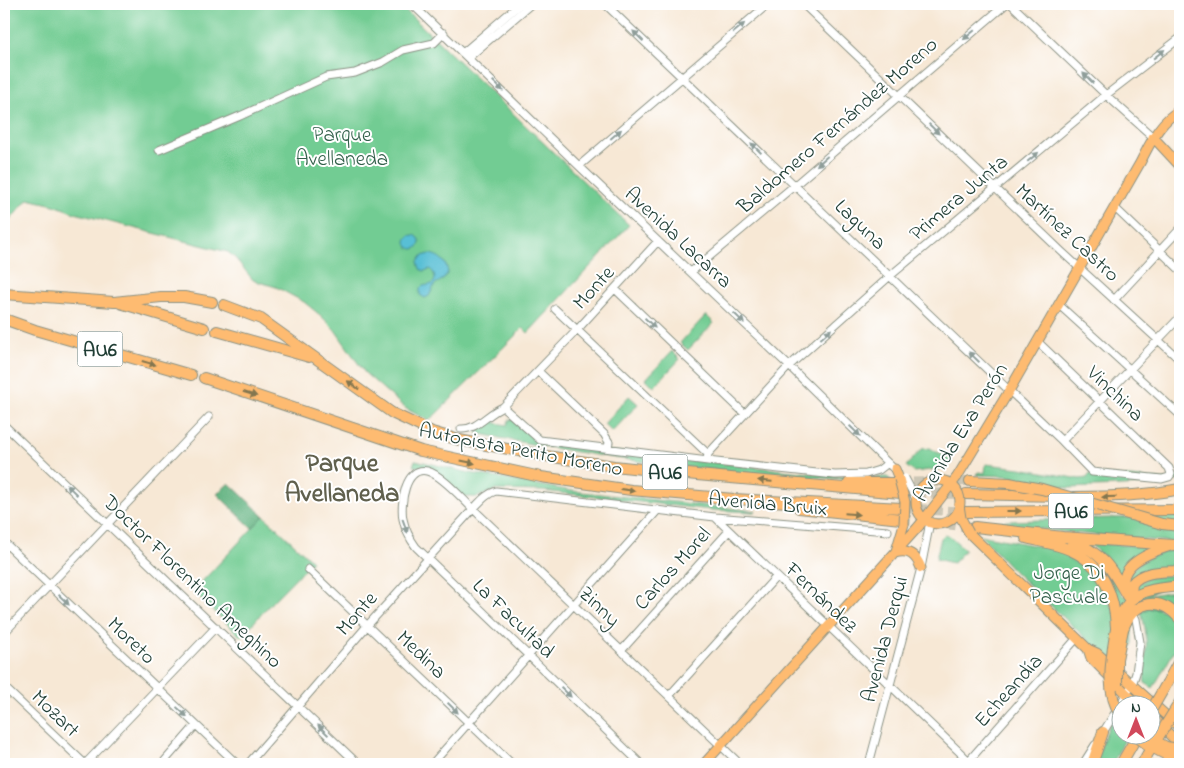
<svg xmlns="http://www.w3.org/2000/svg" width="1184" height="768" font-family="'Indie Flower',sans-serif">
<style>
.green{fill:#72cc93;stroke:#488464}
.forest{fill:#5db07d;stroke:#3e7658}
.water{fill:#58bfd5;stroke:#3c7e84}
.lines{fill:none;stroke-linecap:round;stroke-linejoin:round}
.highway-tunnel{stroke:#ccc6b5;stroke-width:10;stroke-dasharray:10 5;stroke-linecap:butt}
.minor-casing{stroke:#8b9284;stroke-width:9}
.major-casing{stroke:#8b9284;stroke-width:11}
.highway-casing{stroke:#8b9284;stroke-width:12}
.minor{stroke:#fff;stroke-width:7}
.major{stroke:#febb71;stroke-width:9}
.highway{stroke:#febb71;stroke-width:10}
.minor-bridge-casing{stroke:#8b9284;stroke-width:9;stroke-linecap:butt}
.major-bridge-casing{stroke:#8b9284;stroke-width:11;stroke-linecap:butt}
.highway-bridge-casing{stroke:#8b9284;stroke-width:12;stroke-linecap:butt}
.minor-bridge{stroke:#fff;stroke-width:7}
.major-bridge{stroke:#febb71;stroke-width:9}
.highway-bridge{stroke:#febb71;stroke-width:10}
.oneway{fill:#8f9e9a}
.oneway2{fill:#83764f}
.labels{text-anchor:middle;stroke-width:4;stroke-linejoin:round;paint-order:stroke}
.shield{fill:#fff;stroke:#627771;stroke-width:1}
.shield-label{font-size:20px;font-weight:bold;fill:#1f3d34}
.street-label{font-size:21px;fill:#1f3d34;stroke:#fff}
.park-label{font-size:21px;fill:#34614c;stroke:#fff}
.district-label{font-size:26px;font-weight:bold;fill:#60604d;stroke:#fff}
</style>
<rect width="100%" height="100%" fill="#fff"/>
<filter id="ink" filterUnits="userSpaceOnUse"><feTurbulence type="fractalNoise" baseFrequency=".02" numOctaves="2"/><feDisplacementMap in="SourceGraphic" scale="10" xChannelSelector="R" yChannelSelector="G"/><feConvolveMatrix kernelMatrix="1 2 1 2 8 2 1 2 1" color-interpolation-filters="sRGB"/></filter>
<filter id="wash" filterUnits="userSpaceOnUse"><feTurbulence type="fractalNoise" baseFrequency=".0096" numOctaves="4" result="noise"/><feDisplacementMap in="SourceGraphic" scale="20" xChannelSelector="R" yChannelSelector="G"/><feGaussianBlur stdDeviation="1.12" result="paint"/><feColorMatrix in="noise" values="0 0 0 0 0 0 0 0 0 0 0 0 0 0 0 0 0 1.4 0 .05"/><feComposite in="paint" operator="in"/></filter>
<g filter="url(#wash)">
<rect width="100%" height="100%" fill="#f7e8d5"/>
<path class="green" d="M4 4H399L629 225 528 333 523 328 429 421 405 408 365 373 335 330 320 315 304 302 276 287 253 280 236 259 228 252 75 213 54 205 28 199 4 227Z
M706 315 714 323 688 350 680 343Z
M672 351 680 359 654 387 646 379Z
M629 396 638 404 612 432 604 424Z
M492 417H495V423L507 425 509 420 513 419 538 443 854 478 887 477 891 480C752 478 612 462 476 433Z
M930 448 952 461 946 468 914 472 906 466 922 449Z
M415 460 470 473 572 491 756 511 755 512 711 510 543 491 496 490 477 497H468L460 495 428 469 413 466Z
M986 464 1020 468 1080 479 1087 478 1090 474 1168 480 1180 475V480L1146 485 1068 488 1007 476 977 475 978 472 985 473Z
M264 516 312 561 272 602 241 637 193 591Z
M1180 516V539L1171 542 1074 533 1026 527 975 524 974 522Z
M944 535 950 536 965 550 953 563 936 559 941 538Z
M980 535 1054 549 1078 558 1096 574 1111 606 1132 621V645L1129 656 1121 661 1107 656 1094 646 1015 572Z
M1052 539 1065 541 1101 561 1124 597C1144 575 1152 576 1180 575V583H1171L1119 609 1116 595 1107 577Z
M1090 543 1154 547 1126 566 1120 577Z
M1176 549H1180V568L1128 582C1130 560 1159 554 1176 549Z
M1180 590V613L1173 606 1127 612 1143 596Z
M1152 608C1175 610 1184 628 1176 648L1153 688 1145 683C1143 672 1146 663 1146 651 1147 638 1145 625 1141 612Z
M1121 707 1122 736H1127L1112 764H1094L1110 723Z"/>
<path class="forest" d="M229 483 264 516 252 528 217 494Z"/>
<path class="water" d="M406 242a7 7 0 1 1 14 0a7 7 0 1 1-14 0Z
M430 254C440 256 446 261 448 272L444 279 435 284 429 296 425 298 420 295V289L423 286 432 284C437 280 435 273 430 269L424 271 420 269 418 262 422 256Z"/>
</g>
<g filter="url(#ink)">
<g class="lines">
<path class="highway-tunnel" d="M898 483 970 481
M901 493 966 494
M902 508 965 512
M901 519 972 527"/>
<defs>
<path id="minor" d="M412 4 579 166 789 366 897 472
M605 4 1062 441 1092 472 1162 479 1169 477 1171 474 1169 468 1037 341
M803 4 1061 251 1180 360
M1011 4 1106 95 1153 137
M464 52 520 4
M469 57 531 4
M159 150 240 116 326 77 355 73 383 62 403 50 434 43 444 33
M579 166 768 4
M1114 207 1180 270
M691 272 795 185 1006 4
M615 289 745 414
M1114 300 1180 229
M1058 304 1180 415
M555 309 708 454
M538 371 604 434 609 442 608 448
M503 407 540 440 716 462 835 475 866 474 879 470 888 463
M4 425 358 764
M461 429C477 430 488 413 503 407L577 330 658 241
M1062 441 1180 317
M707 460 708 454 789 366 890 276 1106 95 1180 38
M715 517 972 764
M4 542 237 764
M308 569 512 764
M4 633 209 417
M621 651 728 532
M4 687 85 764
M669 696 776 577
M1102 734 1132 685 1136 673 1140 642 1136 619
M85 764 216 627
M162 764 196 725
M248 764 367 626 473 509C481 501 486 494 496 491L715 517 888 531
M432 764 658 510
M641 764 416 547C410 539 405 529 403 519 400 504 405 466 427 471 440 474 459 495 469 505L740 764
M869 764 921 568 929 527
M966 764 1077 638
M1083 764 1095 745"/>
<path id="major" d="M1153 137 1180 166
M895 469 899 479
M957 477 1009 391 1140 163C1151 142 1159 122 1180 110
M969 533 1088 649 1097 653 1180 728
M896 551 904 524
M895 553C909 549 916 555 921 568
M1126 591C1125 588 1124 583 1124 579 1126 558 1164 548 1180 543
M1088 649 1091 658 1139 706
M1152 717 1180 745
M704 764 919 526"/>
<path id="highway" d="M4 294 114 302 161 297H184L212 302
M120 303 204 328
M224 305 261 319 392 413 432 432 459 440 546 456 614 466 697 475 901 493
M4 319 35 330 191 375
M217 331 309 357
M204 378 421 451 541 477 631 490 734 499 902 508
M970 481 1009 483
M849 483H895
M966 494 1060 496
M1074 497C1110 497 1145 496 1180 489
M799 508 901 519
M965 512 1180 510
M975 527 1063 537 1173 545
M1026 538C1041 542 1058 544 1072 551 1103 565 1115 596 1116 628
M1071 540C1102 553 1111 567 1127 596
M1131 594 1132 584C1142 570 1165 572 1180 571
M1118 623C1130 588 1149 590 1180 586
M1123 629C1134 600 1160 595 1180 619
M1167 683 1180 659
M1092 764 1103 732
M1121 764 1137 736
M1142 764 1147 755"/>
</defs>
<use href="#minor" class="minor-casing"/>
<use href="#major" class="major-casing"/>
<use href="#highway" class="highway-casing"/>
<use href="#minor" class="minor"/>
<use href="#major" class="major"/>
<use href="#highway" class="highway"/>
<defs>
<path id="minor-bridge" d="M905 478 916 499
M929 527 930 522"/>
<path id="major-bridge" d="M899 479 905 502 904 524
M916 502a22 22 0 1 1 44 0a22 22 0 1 1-44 0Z
M959 505 961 518 969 533
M919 526 957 477"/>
<path id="highway-bridge" d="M1009 483 1042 489 1162 524 1180 526
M1116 629C1111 659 1104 691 1122 718
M1117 685V659L1123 629
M1152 709 1167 683
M1136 736 1148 745 1180 762
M1155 741 1166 747 1180 749
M1147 755 1180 702"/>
</defs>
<use href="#minor-bridge" class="minor-bridge-casing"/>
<use href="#major-bridge" class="major-bridge-casing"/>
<use href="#highway-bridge" class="highway-bridge-casing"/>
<use href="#minor-bridge" class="minor-bridge"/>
<use href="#major-bridge" class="major-bridge"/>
<use href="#highway-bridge" class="highway-bridge"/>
</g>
<defs><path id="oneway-solid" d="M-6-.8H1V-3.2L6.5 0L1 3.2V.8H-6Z" transform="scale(1.25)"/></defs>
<g class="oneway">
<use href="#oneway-solid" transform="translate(739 28) rotate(-40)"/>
<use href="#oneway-solid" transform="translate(969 35) rotate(140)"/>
<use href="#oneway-solid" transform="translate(638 36) rotate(-136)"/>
<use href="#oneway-solid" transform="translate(1159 54) rotate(-38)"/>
<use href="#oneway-solid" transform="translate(1088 78) rotate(-136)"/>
<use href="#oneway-solid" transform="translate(498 86) rotate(45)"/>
<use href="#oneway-solid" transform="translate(934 129) rotate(44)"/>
<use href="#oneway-solid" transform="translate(616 134) rotate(-41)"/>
<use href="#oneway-solid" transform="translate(756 148) rotate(-136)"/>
<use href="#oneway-solid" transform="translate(1033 157) rotate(-40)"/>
<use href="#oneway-solid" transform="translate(822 161) rotate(139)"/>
<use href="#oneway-solid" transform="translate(739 318) rotate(44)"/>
<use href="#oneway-solid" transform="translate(650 323) rotate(44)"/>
<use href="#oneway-solid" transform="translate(826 334) rotate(-42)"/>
<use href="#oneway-solid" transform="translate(974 357) rotate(-136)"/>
<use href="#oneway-solid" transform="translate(855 431) rotate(44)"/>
<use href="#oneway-solid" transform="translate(72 490) rotate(-136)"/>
<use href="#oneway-solid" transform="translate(405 526) rotate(70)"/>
<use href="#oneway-solid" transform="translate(64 600) rotate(44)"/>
<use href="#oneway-solid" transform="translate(566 692) rotate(44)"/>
<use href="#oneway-solid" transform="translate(453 708) rotate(44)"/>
<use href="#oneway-solid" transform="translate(182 712) rotate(43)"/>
<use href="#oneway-solid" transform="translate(323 730) rotate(-136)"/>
</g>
<g class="oneway2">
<use href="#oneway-solid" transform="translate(149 363) rotate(16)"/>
<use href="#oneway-solid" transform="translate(353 385) rotate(-144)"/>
<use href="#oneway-solid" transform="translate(250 394) rotate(18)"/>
<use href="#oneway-solid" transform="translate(468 462) rotate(12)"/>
<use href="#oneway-solid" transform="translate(765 481) rotate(-175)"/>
<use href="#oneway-solid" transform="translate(628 490) rotate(7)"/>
<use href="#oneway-solid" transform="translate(1109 497) rotate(178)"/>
<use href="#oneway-solid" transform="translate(1014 511)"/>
<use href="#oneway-solid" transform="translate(852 514) rotate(5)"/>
</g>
</g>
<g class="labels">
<g class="shield">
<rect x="77.5" y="331.5" width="45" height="35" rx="4"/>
<rect x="642.5" y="454.5" width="45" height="35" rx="4"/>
<rect x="1048.5" y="493.5" width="45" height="35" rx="4"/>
</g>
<g class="shield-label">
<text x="100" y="356">AU6</text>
<text x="665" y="479">AU6</text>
<text x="1071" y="518">AU6</text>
</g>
<g class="street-label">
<text transform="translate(837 125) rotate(-41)" y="7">Baldomero Fernández Moreno</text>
<text transform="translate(958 197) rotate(-40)" y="7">Primera Junta</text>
<text transform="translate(861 224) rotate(44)" y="7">Laguna</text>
<text transform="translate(1068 232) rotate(43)" y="7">Martínez Castro</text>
<text transform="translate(679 237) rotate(43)" y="7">Avenida Lacarra</text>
<text transform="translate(593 287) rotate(-48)" y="7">Monte</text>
<text transform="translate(1116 393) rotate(44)" y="7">Vinchina</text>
<text transform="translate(960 432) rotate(-58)" y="7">Avenida Eva Perón</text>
<text transform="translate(521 449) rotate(11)" y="7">Autopista Perito Moreno</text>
<text transform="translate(768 503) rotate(5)" y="7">Avenida Bruix</text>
<text transform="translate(672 568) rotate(-48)" y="7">Carlos Morel</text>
<text transform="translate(193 581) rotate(44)" y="7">Doctor Florentino Ameghino</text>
<text transform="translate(822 597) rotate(44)" y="7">Fernández</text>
<text transform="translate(600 606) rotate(44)" y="7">Zinny</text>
<text transform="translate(356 613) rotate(-49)" y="7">Monte</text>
<text transform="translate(514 618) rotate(44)" y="7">La Facultad</text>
<text transform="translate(884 639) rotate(-75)" y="7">Avenida Derqui</text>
<text transform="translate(132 640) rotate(44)" y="7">Moreto</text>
<text transform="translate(422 654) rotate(44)" y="7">Medina</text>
<text transform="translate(1008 690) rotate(-48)" y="7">Echeandía</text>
<text transform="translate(56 713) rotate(44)" y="7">Mozart</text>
</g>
<g class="park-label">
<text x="342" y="141">Parque<tspan x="342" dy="24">Avellaneda</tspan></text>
<text x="1069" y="579">Jorge Di<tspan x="1069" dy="24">Pascuale</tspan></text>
</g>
<g class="district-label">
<text x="342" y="471">Parque<tspan x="342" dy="30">Avellaneda</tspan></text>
</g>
</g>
<rect width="1184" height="768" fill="none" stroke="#fff" stroke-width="20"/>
<g transform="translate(1136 720)"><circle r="24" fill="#ffffff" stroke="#a5b1ae"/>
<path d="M0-4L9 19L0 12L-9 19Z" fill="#d1495b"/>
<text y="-8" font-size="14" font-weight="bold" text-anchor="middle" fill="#1f3d34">N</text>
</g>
</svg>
